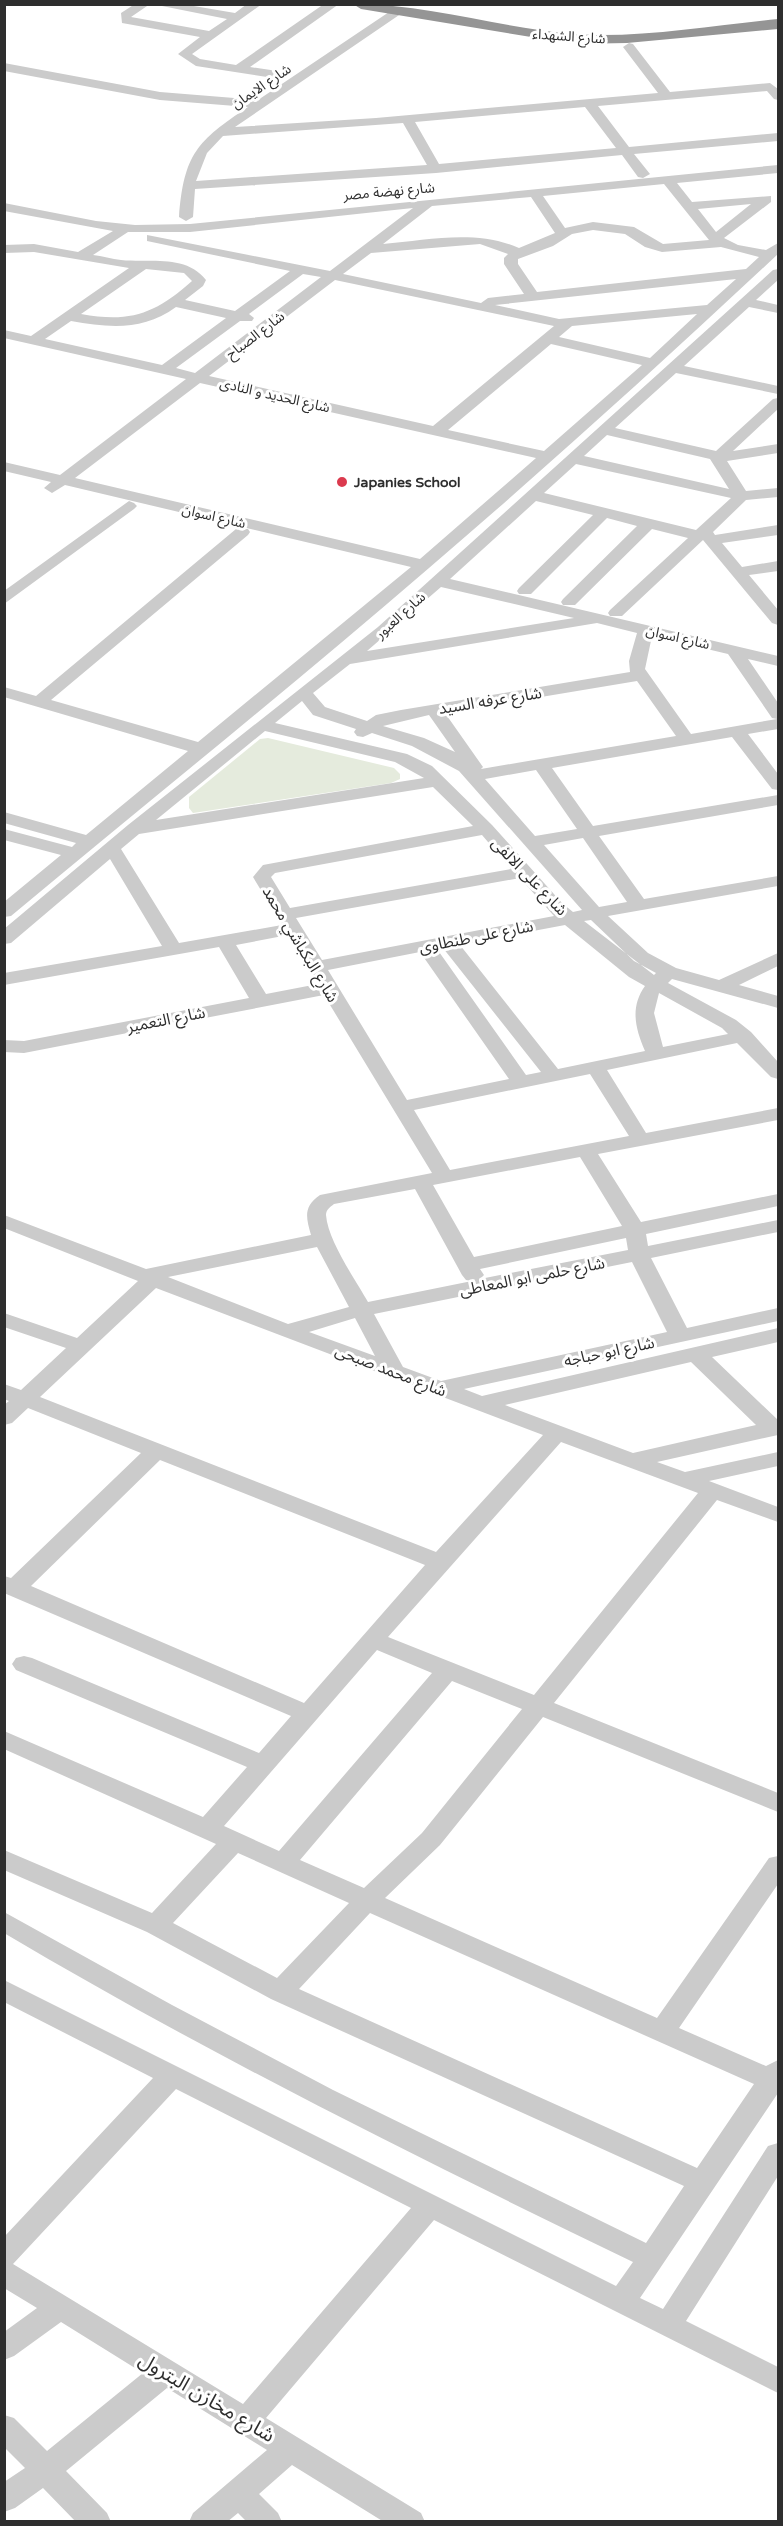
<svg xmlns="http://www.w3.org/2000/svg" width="783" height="2526" font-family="'Varela Round','Noto Sans Arabic',sans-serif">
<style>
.green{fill:#e5ebdd}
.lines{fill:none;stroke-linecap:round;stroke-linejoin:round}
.minor{fill:#cbcbcb;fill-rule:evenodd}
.highway{fill:#959595;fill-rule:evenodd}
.poi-dot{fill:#db3a4e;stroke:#fff;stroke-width:2}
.labels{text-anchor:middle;stroke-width:6;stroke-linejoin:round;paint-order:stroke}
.far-street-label{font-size:14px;fill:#2e2e2e;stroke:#fff}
.far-poi-label{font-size:14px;font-weight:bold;fill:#2e2e2e;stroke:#fff;text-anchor:start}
.street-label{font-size:16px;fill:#2e2e2e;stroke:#fff}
.near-street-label{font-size:20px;fill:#2e2e2e;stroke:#fff}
</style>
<rect width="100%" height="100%" fill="#fff"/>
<path class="green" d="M268 738 394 768 400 774V779L391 783 193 813 189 808V797L260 739Z"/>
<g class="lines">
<path class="minor" d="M135 4H150L131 17 209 31 227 19 152 4H182L235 13 247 4H262L192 54 200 59 236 65 324 4H339L250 67 284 72 286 75 280 79 196 66 178 54 200 37 122 23 121 13Z
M395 8 405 11 235 127 376 118 658 93 623 47 629 43 633 44 670 92 770 83 778 89V100L774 99 767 91 598 106 629 147 778 133V141L634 154 650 174 643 178 638 177 622 155 436 173 195 189 193 217 186 221 179 217C184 154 197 141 248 107L160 100 4 71V63L160 92 258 100ZM585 107 616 148 439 164 415 122ZM403 123 427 165 196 181 207 153 223 136Z
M778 165V173L677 183 692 202 771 196V202L724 238 738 245 766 250 778 243V254C664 361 548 466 429 568 291 687 149 801 11 916L4 917V902L61 855 4 840V829L72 847 76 843 4 823V812L86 835 188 751 4 697V687L36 696 236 529H248L250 532 248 535 51 700 198 742 411 567 65 485 52 493 44 488 51 482 4 471V462L60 475 186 379 4 338V330L31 336 129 268 34 252 4 253V245L34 244 78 252 113 231 4 211V203L96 221 135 225 190 224ZM664 184 709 240 663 244 634 227 593 222 565 228 543 196ZM531 197 555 233 519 248C476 229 428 240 383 244L432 206ZM751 204 716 232 698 209ZM413 208 330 271 147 235V241L290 271 235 311 185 300 203 286 206 280C186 254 150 263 121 260 112 259 102 256 93 255L128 232H190ZM593 230 625 234 645 247 662 252 721 247 759 257 746 269 537 292 518 264V259L553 246 572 234ZM480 244 508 254 504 258V264L524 294 488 298 481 303 343 274 371 253ZM146 269 184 273 192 281C155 314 130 323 81 314ZM303 274 321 277 195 373 176 368 240 321H252L254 318 249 314ZM736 279 707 305 559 319 495 305ZM335 280 554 326 433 426 209 376ZM176 307 226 318 162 365 45 339 71 321C110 328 143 331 176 307ZM697 314 650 358 559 337 572 326ZM551 344 642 365 544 451 448 430ZM200 383 536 458 420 559 75 478Z
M778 269V280L756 300 778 305V313L749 307 684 366 778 386V394L676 373 615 428 716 451 773 399 778 398V409L733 451 778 444V453L727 461 746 491 778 488V497L746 500 713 532 715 535 778 525V535L722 543 742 567 778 561V571L749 575 778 610V625L772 623 703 540 622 616H610L608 613 610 610 688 538 652 529 575 605H563L561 602 563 599 637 526 607 518 531 594H519L517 591 519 588 593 515 536 501 450 579 778 656V666L748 659 778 703V729L748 734 778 774V790L772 789 732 737 552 768 593 826 778 795V805L599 836 644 899 778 876V886L608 916 648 953 676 968 719 980 778 953V966L739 985 778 996V1008L672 979 668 983 736 1020 751 1032 778 1062V1079L771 1077 737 1043 607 1070 646 1133 778 1108V1120L598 1154 641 1222 778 1194V1206L646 1234 648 1246 778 1220V1232L651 1258 687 1328 778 1308V1321L464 1389 482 1396 778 1328V1342L712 1357 778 1420V1435L657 1462 685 1472 778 1452V1466L709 1481 778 1507V1522L717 1500 554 1703 778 1793V1812L543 1717 440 1845 385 1898 657 2018 769 1858 778 1856V1884L679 2028 766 2066 778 2060V2093L640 2298 663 2309 768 2146 778 2143V2176L686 2321 778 2367V2393L434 2220 266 2418 421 2513 425 2522H384L292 2465 259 2494 278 2513 282 2522H247L238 2513 227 2522H189L193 2513 267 2450 167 2388 66 2471 107 2513 111 2522H76L43 2488 15 2508 4 2512V2482L25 2468 4 2447V2415L14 2418 47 2451 143 2373 61 2322 14 2356 4 2360V2332L37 2308 4 2288V2237L153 2078 4 2002V1980L616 2286 633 2262C420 2159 208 2054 4 1933V1912L172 2005 333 2090 646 2243 684 2186 271 1999 147 1932 4 1870V1850L152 1913 216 1844 4 1749V1731L203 1817 247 1767 16 1670 12 1664 16 1658 24 1656 32 1658 259 1753 291 1716 4 1593V1576L11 1578 141 1453 28 1408 12 1423 4 1425V1405L9 1401 4 1399V1384L21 1390 66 1348 4 1327V1313L77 1338 138 1281 4 1228V1215L146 1269 311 1235C306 1217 303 1207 320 1195L432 1173 324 995 24 1053 4 1052V1040L24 1041 249 998 219 947 4 985V973L162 946 110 859 11 943 4 944V929L128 825 378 627 773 270ZM607 435 710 459 729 489 584 456ZM576 464 731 498 696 530 544 493ZM441 587 574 618 367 651ZM597 623 637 633 629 661 630 672 401 710 376 715 367 721 325 707 313 693 350 664ZM652 636 728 654 772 718 777 719 691 734 645 669ZM637 681 676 736 481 769 483 767 445 713ZM302 701 313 715 356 729 354 732 357 736 363 737 372 733 412 746 459 771 582 910 573 912 562 903 492 825 432 766 407 754 275 723ZM429 715 455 752 424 738 383 726ZM265 731 395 762 424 778 156 820ZM536 770 577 829 535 836 485 779ZM433 787 473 826 263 865 253 877 282 925 179 943 121 849 139 834ZM482 835 511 869 290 908 271 877 275 873ZM583 838 627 902 599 907 544 845ZM520 878 554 916 322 960 296 918ZM591 920 634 961 656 973 654 975 584 921ZM565 925 629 977 645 986C630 1007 635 1028 645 1051L558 1069 460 945ZM288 935 318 984 266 994 236 945ZM443 948 541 1072 526 1075 437 949ZM420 952 509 1079 407 1100 328 970ZM659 993 722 1028 728 1034 663 1047 654 1013ZM590 1074 629 1136 450 1170 414 1110ZM580 1157 622 1226 474 1257 433 1185ZM415 1189 462 1275 466 1280 472 1281 368 1302C355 1279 328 1241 326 1215 326 1210 330 1207 334 1204ZM626 1238 628 1250 480 1279 484 1275 480 1269ZM317 1247 349 1307 288 1324 168 1277ZM632 1262 667 1332 441 1381 403 1367 374 1314ZM156 1288 543 1435 436 1552 40 1397ZM355 1318 375 1356 309 1332ZM691 1362 756 1425 633 1453 505 1405ZM561 1442 698 1493 534 1695 388 1637ZM160 1460 425 1565 304 1703 31 1586ZM377 1650 432 1673 279 1851 224 1826ZM452 1681 522 1709 422 1833 364 1888 300 1860ZM238 1853 349 1903 277 1978 173 1923ZM370 1913 754 2084 697 2168 299 1989ZM176 2089 411 2208 243 2404 13 2264Z
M129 501 134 503 137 506 134 509 4 604V591Z"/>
<path class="highway" d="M353 4C429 4 499 28 574 34 636 39 715 25 778 19V29L627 43 574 44 361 9Z"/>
</g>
<circle class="poi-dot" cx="342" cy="482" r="6"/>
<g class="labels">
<g class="far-street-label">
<text transform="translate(569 36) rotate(4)" y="5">شارع الشهداء</text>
<text transform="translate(261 86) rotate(-34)" y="5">شارع الايمان</text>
<text transform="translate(389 191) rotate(-5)" y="5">شارع نهضة مصر</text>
<text transform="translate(255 335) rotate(-37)" y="5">شارع الصباح</text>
<text transform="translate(275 395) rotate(13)" y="5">شارع الحديد و النادى</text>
<text transform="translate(214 516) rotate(13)" y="5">شارع اسوان</text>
<text transform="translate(400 615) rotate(-42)" y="5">شارع العبور</text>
<text transform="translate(678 637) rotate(13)" y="5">شارع اسوان</text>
</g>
<g class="far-poi-label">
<text x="354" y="487">Japanies School</text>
</g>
<g class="street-label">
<text transform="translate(490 700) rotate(-9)" y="6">شارع عرفه السيد</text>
<text transform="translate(530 876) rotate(46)" y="6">شارع على الالفى</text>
<text transform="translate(476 936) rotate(-11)" y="6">شارع على طنطاوى</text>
<text transform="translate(301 944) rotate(59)" y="6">شارع البكباشي محمد</text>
<text transform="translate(166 1019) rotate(-11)" y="6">شارع التعمير</text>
<text transform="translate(532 1276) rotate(-11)" y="6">شارع حلمى ابو المعاطى</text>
<text transform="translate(609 1351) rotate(-12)" y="6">شارع ابو حباجه</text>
<text transform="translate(391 1370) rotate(21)" y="6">شارع محمد صبحى</text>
</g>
<g class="near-street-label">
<text transform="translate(207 2397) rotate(31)" y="7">شارع مخازن البترول</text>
</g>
</g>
<rect width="783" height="2526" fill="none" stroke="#2e2e2e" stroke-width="12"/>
</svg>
